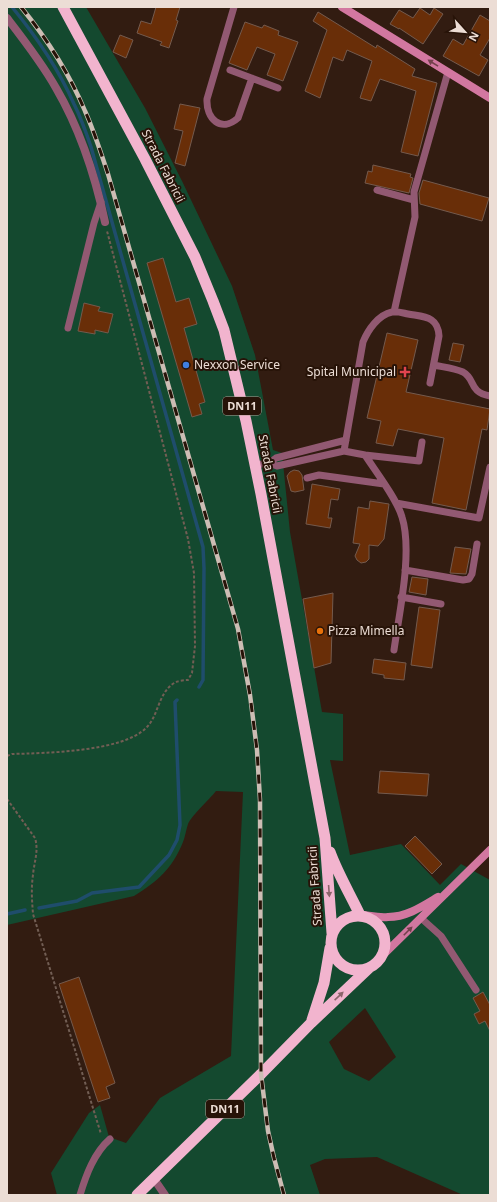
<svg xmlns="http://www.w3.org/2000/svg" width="497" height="1202" font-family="'Noto Sans',sans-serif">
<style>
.green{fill:#14492f;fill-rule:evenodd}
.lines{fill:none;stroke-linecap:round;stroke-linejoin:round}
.stream{stroke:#1f4d6c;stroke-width:3.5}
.building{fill:#692e08;stroke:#745a4d}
.path{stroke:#725e54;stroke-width:2;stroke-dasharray:3 2;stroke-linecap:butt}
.service{stroke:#925972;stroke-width:7}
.minor{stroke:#925972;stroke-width:8}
.secondary{stroke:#d277a0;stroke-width:8}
.trunk{stroke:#f2b4ce;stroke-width:11}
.rail-casing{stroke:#cdbdb4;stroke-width:4.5}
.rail{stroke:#271308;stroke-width:3;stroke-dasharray:9;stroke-linecap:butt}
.oneway{fill:#74404c}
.oneway2{fill:#8c646b}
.shop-dot{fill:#3f7fe0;stroke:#271308;stroke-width:1.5}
.health-dot{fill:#e0444e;stroke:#271308;stroke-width:1.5}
.food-dot{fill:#e8710a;stroke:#271308;stroke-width:1.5}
.labels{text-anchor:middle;stroke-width:4;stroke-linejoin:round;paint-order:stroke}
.shield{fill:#271308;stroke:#b1a098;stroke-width:1}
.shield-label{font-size:11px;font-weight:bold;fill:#ecddd5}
.street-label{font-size:12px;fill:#ecddd5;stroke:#271308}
.poi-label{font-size:12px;fill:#ecddd5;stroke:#271308;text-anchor:start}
</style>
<rect width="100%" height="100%" fill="#321c11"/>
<path class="green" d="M7 7H86L145 108 182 181 232 286 255 355 273 450 282 453 290 532 322 712 343 714V761L330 760 350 855 401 844 440 885 461 864 490 880V1195H463L377 1157 325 1159 310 1165 320 1195H57L51 1173 89 1113 100 1105 109 1137 126 1143 160 1098 231 1056 243 792 216 791C209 800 192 815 188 824 186 830 185 837 183 842 172 869 158 881 134 896L7 925ZM365 1008 396 1057 369 1081 344 1069 329 1042Z"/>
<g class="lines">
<path class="stream" d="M12 7C35 35 59 70 74 104 81 118 86 132 91 147L203 547 204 568 203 680 199 687
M39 908 77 901 92 893 139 887 169 855 177 840 180 825 175 702 177 700
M7 914 25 910"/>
</g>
<path class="building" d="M156 7H180L176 20 178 21 169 48 160 45 162 42 137 33 141 21 151 24Z
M420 8 430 15 434 8 443 14 423 44 399 28V29L390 24 399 10 413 18Z
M318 12 376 48 377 45 415 69 412 76 437 83 418 156 401 152 416 91 380 79 371 101 360 98 372 61 347 50 343 61 333 57 320 98 305 91 327 30 313 21Z
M480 15 490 21V38L480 55 488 60 479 76 443 56 453 39 463 45Z
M245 22 262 28 264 25 279 31 278 35 298 42 283 81 267 75 275 54 257 47 247 70 229 63Z
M120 35 133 40 126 58 113 52Z
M180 104 200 108 185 166 175 163 183 131 174 129Z
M373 165 411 174 410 177 413 178 409 193 365 183 368 171 372 172Z
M423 180 489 198 482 221 420 204 419 193Z
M163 258 176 302 189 298 197 324 184 328 205 402 199 404 202 414 192 417 147 263Z
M84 303 100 307 98 311 113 314 108 333 95 330V334L78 331Z
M387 333 418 340 406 392 490 409 487 430 482 429 466 510 432 503 444 438 398 429 393 446 376 443 381 421 367 418Z
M453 343 464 345 460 362 449 360Z
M294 470 299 471 302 475 304 490 295 492 291 491 287 476 290 472Z
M312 484 340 489 338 500 331 499 328 518H332L330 528 306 524Z
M370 501 389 504 384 539 378 546 369 545V559L366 562 361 563 357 560 355 556 360 544 353 543 358 507 369 509Z
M455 547 471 549 466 574 450 573Z
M412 577 428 579 426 595 409 592Z
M333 593 331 663 314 668 303 599Z
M419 607 440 610 432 668 411 665Z
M374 659 406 663 404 680 384 678V675L372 673Z
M380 771 429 774 427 796 378 793Z
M415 836 442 864 432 874 405 846Z
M79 977 115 1083 106 1087 110 1098 98 1102 59 984Z
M483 992 490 1005V1031L485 1021 479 1024 474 1014 480 1011 473 998Z"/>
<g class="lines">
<path class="path" d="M7 756 12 754C45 753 122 752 146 728 159 716 158 691 176 682 179 681 184 680 188 680L192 673 195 646 194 573 188 539 107 231
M7 799 35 838C39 851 34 862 33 875 31 889 32 901 33 914L101 1134"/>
<path class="service" d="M234 7 207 99C206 119 221 133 238 118L252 78
M230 70 278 88
M377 190 414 200
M394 312 415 217 414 192 448 72
M68 328 94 223 101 202
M434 365C443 367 454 368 463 372 476 379 468 392 490 396
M344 451 363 342C368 330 378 315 392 312 397 311 403 313 408 314 424 317 438 316 439 336L430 383
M365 455 419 461 422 442
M269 463 276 458 346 440
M255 465 269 463 277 466 344 451 365 455C376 472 397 499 402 517 413 552 399 614 394 650
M307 478 319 475 384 484
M396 503 479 518 490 467
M405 570 463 580 469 579 472 574 477 544
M401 597 441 604
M421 918 441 936 476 990
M80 1195C86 1175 94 1153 110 1139"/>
<path class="minor" d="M7 18C24 40 42 63 56 88 80 129 95 175 105 222
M154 1179 165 1195"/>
<path class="secondary" d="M342 7 490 98
M363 915C371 916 380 918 388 917 407 917 423 906 438 897
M380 958 490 850"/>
<path class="trunk" d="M63 7 145 159 195 257 213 301 224 330 246 421 261 494 325 838 332 933
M330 852C338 874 350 894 360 915
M331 943a27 27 0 1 1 54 0a27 27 0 1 1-54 0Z
M312 1020 324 983 330 948
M137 1195 261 1074 311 1023 369 968"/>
<defs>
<path id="rail" d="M21 7C47 39 69 73 85 111 94 131 101 153 108 174L238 629 250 695 257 750 260 800 261 1074 268 1131 274 1158 284 1195"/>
</defs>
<use href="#rail" class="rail-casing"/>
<use href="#rail" class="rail"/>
</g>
<defs><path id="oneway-solid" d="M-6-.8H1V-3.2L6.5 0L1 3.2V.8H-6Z"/></defs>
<g class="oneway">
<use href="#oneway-solid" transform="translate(433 63) rotate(-148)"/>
<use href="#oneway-solid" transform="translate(408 931) rotate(-45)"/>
</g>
<g class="oneway2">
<use href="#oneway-solid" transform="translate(329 891) rotate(86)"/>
<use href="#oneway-solid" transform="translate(339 996) rotate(-43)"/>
</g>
<circle class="shop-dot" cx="186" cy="365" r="4"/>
<path class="health-dot" d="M403 366h4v4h4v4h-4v4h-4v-4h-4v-4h4z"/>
<circle class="food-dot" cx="320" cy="631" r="4"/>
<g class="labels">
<g class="shield">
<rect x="223" y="397" width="38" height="18" rx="3"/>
<rect x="206" y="1100" width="38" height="18" rx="3"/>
</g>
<g class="shield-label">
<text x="242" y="410">DN11</text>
<text x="225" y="1113">DN11</text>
</g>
<g class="street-label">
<text transform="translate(163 166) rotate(63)" y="4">Strada Fabricii</text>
<text transform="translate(270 474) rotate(79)" y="4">Strada Fabricii</text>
<text transform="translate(315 886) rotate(-94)" y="4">Strada Fabricii</text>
</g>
<g class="poi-label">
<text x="194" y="369">Nexxon Service</text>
<text x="396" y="376" text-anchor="end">Spital Municipal</text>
<text x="328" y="635">Pizza Mimella</text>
</g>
</g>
<rect width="497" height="1202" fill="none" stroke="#ecddd5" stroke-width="16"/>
<g transform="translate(465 32) rotate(117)" stroke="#271308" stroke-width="3" paint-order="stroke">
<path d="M0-3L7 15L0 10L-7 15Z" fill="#ecddd5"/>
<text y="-6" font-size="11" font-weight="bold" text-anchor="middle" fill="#ecddd5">N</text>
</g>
</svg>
